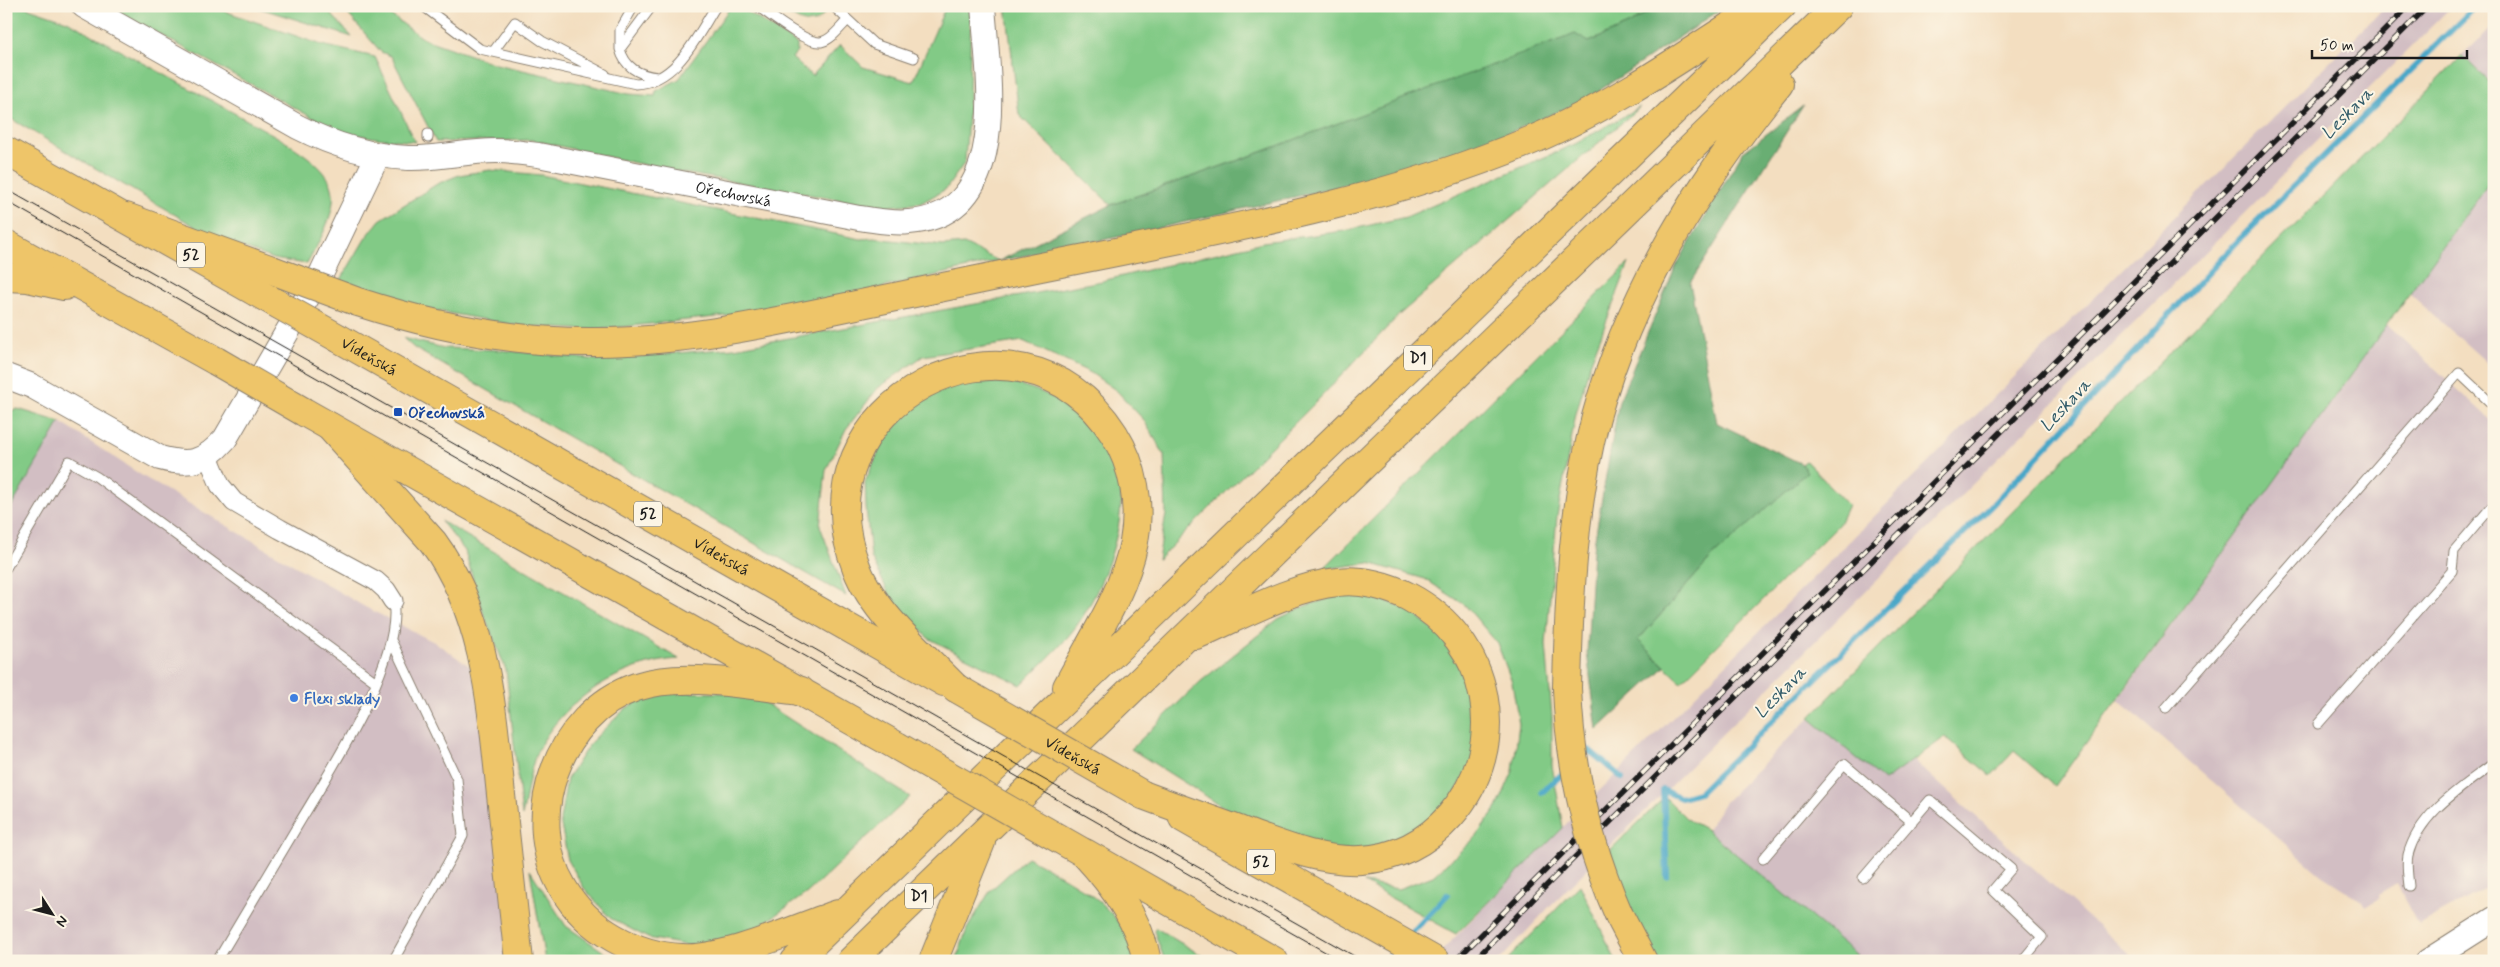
<svg xmlns="http://www.w3.org/2000/svg" width="2500" height="967" font-family="Mynerve,sans-serif">
<style>
.industrial{fill:#d2bec3}
.green{fill:#82ca86;stroke:#4f7351}
.forest{fill:#69ae73;stroke:#426548}
.lines{fill:none;stroke-linecap:round;stroke-linejoin:round}
.stream{stroke:#4aa7c8;stroke-width:6}
.service-casing{stroke:#887d6e;stroke-width:11}
.minor-casing{stroke:#887d6e;stroke-width:21}
.tertiary-casing{stroke:#887d6e;stroke-width:26}
.trunk-casing{stroke:#887d6e;stroke-width:30}
.motorway-casing{stroke:#887d6e;stroke-width:30}
.service{stroke:#fff;stroke-width:9}
.minor{stroke:#fff;stroke-width:19}
.tertiary{stroke:#fff;stroke-width:24}
.trunk{stroke:#eec569;stroke-width:28}
.motorway{stroke:#eec569;stroke-width:28}
.tram{stroke:#1c1c1c;stroke-width:1}
.rail-casing{stroke:#1c1c1c;stroke-width:5.5}
.rail{stroke:#fcf5e5;stroke-width:4;stroke-dasharray:11;stroke-linecap:butt}
.trunk-bridge-casing{stroke:#887d6e;stroke-width:30;stroke-linecap:butt}
.motorway-bridge-casing{stroke:#887d6e;stroke-width:30;stroke-linecap:butt}
.trunk-bridge{stroke:#eec569;stroke-width:28}
.motorway-bridge{stroke:#eec569;stroke-width:28}
.transit-dot{fill:#1a4fb4;stroke:#fcf5e5;stroke-width:2}
.shop-dot{fill:#3f7fe0;stroke:#fcf5e5;stroke-width:2}
.labels{text-anchor:middle;stroke-width:4;stroke-linejoin:round;paint-order:stroke}
.shield{fill:#fcf5e5;stroke:#5f5d58;stroke-width:1}
.shield-label{font-size:15px;font-weight:bold;fill:#1c1c1c}
.street-label{font-size:16px;fill:#1c1c1c;stroke:#fcf5e5}
.transit-label{font-size:16px;font-weight:bold;fill:#164399;stroke:#fcf5e5;text-anchor:start}
.shop-label{font-size:16px;font-weight:bold;fill:#366cbe;stroke:#fcf5e5;text-anchor:start}
.water-label{font-size:18px;font-style:italic;fill:#315b69;stroke:#fcf5e5}
</style>
<rect width="100%" height="100%" fill="#fcf5e5"/>
<filter id="ink" filterUnits="userSpaceOnUse"><feTurbulence type="fractalNoise" baseFrequency=".02" numOctaves="2"/><feDisplacementMap in="SourceGraphic" scale="10" xChannelSelector="R" yChannelSelector="G"/><feConvolveMatrix kernelMatrix="1 2 1 2 8 2 1 2 1" color-interpolation-filters="sRGB"/></filter>
<filter id="wash" filterUnits="userSpaceOnUse"><feTurbulence type="fractalNoise" baseFrequency=".0096" numOctaves="4" result="noise"/><feDisplacementMap in="SourceGraphic" scale="20" xChannelSelector="R" yChannelSelector="G"/><feGaussianBlur stdDeviation="1.12" result="paint"/><feColorMatrix in="noise" values="0 0 0 0 0 0 0 0 0 0 0 0 0 0 0 0 0 1.4 0 .05"/><feComposite in="paint" operator="in"/></filter>
<g filter="url(#wash)">
<rect width="100%" height="100%" fill="#f3dec0"/>
<path class="industrial" d="M2386 6H2452L1551 905 1499 961H1432L1517 873Z
M2494 25V86L2462 56Z
M2494 176V369L2409 293Z
M2387 324 2494 423V883L2419 925 2397 884 2378 895 2379 898 2365 907 2362 901 2321 875 2118 700Z
M60 422 144 477 365 607 436 643 474 669 513 961H6V516Z
M1809 718 1884 781 1913 760 2137 961H1853L1857 955 1707 830 1724 803Z"/>
<path class="green" d="M6 6H23L67 21 274 135C345 177 347 193 307 264L273 259 208 234 6 116Z
M107 6H210L322 45 375 57 415 142 376 138 337 131Z
M253 6H324L352 37Z
M341 6H378L424 39 496 64 629 94 655 96 656 91 679 79 729 9 746 11 797 44V52L792 58 812 76 840 45 863 67 913 82 946 6H971L969 100 965 162 946 189 921 203 882 207 672 171 532 140 436 142 391 56 381 52Z
M777 6H798L811 18 822 7 825 12C812 34 793 17 777 6Z
M1006 6H1656L1630 24 1589 42 1256 154 1111 205 1019 115Z
M2462 56 2494 86V176L2055 786 2014 751 1991 776 1945 737 1884 781 1809 718Z
M1640 107 1400 314 1316 402 1158 560 1166 514 1164 454 1143 419 1117 391 1091 373 1023 341 923 356 878 388 846 429 826 470 820 526 846 596 414 348 403 338 444 348 499 350 599 360 734 348 1102 281 1263 242 1344 231 1406 217 1575 144Z
M490 170 541 175 861 239 874 238 943 246 964 244 999 261 782 310 592 330 520 326 393 303 339 283 365 239 380 220 437 184 459 175Z
M1629 263 1590 364 1576 414 1557 516 1546 644 1552 717V765L1563 828 1456 934 1364 883 1398 889 1433 876 1474 839 1497 808 1513 771 1519 724 1512 682 1497 643 1465 605 1425 579 1369 563 1323 569Z
M1001 382C1033 385 1065 400 1088 424 1102 440 1116 462 1120 484 1127 528 1099 599 1071 633 1056 652 1037 668 1021 685L928 638 891 598 871 557 866 507 865 482 884 439 922 398 960 383Z
M18 409 60 422 6 516V412Z
M1806 461 1848 505 1839 524 1681 682 1638 640 1711 558 1806 471 1802 464Z
M441 521 679 659C623 662 562 700 537 752 529 771 527 796 522 816L506 670 481 607 465 551Z
M1340 595C1411 597 1426 622 1471 670L1476 756 1445 811 1389 848 1335 851 1247 822 1131 749 1200 682 1278 619 1305 606Z
M653 692 728 693 763 702 910 797 807 893 751 932 706 949 648 938 610 918 584 888 568 860 560 820 567 779 590 743 625 709Z
M1665 797 1687 819 1707 830 1857 955 1853 961H1646L1609 851Z
M1027 857C1075 883 1121 905 1139 961H956L967 929 990 891Z
M530 870 566 926 617 961H545Z
M1580 885 1616 961 1508 959Z
M1156 928 1211 961H1165L1154 931Z"/>
<path class="forest" d="M1656 6H1726L1585 100 1434 165 1137 233 999 261 1111 205 1256 154 1575 34 1589 42 1630 24Z
M1803 106 1690 283 1717 423 1802 464 1807 472 1711 558 1638 640 1665 667 1597 730 1587 653 1593 550 1619 401 1676 266 1742 153Z"/>
<g class="lines">
<path class="stream" d="M1582 757 1589 750 1622 778
M1542 792 1568 769
M1667 876 1663 790 1681 798 1699 793 1994 503 2238 241 2476 6
M1407 938 1447 895
M1386 961 1398 947"/>
</g>
</g>
<g filter="url(#ink)">
<g class="lines">
<defs>
<path id="service" d="M423 6 480 49 636 84C677 82 697 36 716 6
M652 6 620 49C625 68 639 75 658 77
M757 6C770 15 806 44 821 42 832 40 840 27 848 20
M833 6 874 44 914 58
M620 49V30L634 6
M493 52 515 22 542 41 605 74
M428 138V134
M6 568 69 461 97 477 376 682
M392 642 457 779 463 836 393 961
M2166 708 2459 373 2494 406
M2318 724 2452 571 2454 551 2494 504
M1763 859 1844 764 1912 822
M1863 878 1930 800 2011 869 1993 890 2042 937 2022 961
M2409 886C2408 876 2406 864 2408 855 2419 813 2461 788 2494 763
M217 961C243 917 269 874 295 830 326 777 404 661 393 601"/>
<path id="minor" d="M208 456 220 485 234 502 280 529 376 581 386 590 393 601"/>
<g id="tertiary">
<path id="s1" d="M84 6 298 127C333 145 368 156 408 158 437 159 466 151 496 151 510 151 524 153 538 155L859 218C876 220 892 224 909 222 1013 214 988 78 983 6"/>
<path d="M6 376 32 386 160 458C189 466 204 463 225 439L322 272 378 155"/>
<path d="M2428 961 2494 919"/>
</g>
<g id="trunk">
<path d="M6 151 256 292"/>
<path d="M6 244 216 361"/>
<path d="M6 277 28 278 64 286"/>
<path id="s2" d="M340 339 944 682"/>
<path d="M304 412 897 746"/>
<path d="M1183 818 1435 961"/>
<path d="M1085 853 1274 961"/>
</g>
<path id="motorway" d="M126 217 272 270
M358 302C432 326 510 342 589 342 673 343 756 326 837 309 895 297 953 285 1011 273 1184 237 1369 209 1532 140 1613 106 1687 54 1761 6
M330 427 433 542C486 614 492 709 501 795 507 850 513 905 519 961
M956 688C923 654 874 613 857 569 790 405 1018 284 1114 434 1134 466 1141 505 1134 542 1124 594 1091 641 1067 687
M1567 688C1569 597 1573 505 1596 417 1630 292 1699 183 1779 84
M801 691C750 686 685 671 636 687 558 714 521 818 563 888 587 930 635 956 682 958 725 961 796 928 838 914
M1143 795C1177 808 1212 820 1247 833 1283 846 1321 862 1361 860 1396 858 1427 842 1450 816 1512 746 1491 640 1409 597 1388 586 1361 579 1338 582 1293 586 1238 617 1196 635
M1084 853C1112 883 1139 919 1147 961
M1619 915 1643 961
M795 961 1782 6
M851 961 1838 6
M933 961 981 842"/>
</defs>
<use href="#service" class="service-casing"/>
<use href="#minor" class="minor-casing"/>
<use href="#tertiary" class="tertiary-casing"/>
<use href="#trunk" class="trunk-casing"/>
<use href="#motorway" class="motorway-casing"/>
<use href="#service" class="service"/>
<use href="#minor" class="minor"/>
<use href="#tertiary" class="tertiary"/>
<use href="#trunk" class="trunk"/>
<use href="#motorway" class="motorway"/>
<path class="tram" d="M6 189 1363 961
M6 201 1341 961"/>
<defs>
<path id="rail" d="M1455 961 2409 6
M1474 961 1539 893 2428 6"/>
</defs>
<use href="#rail" class="rail-casing"/>
<use href="#rail" class="rail"/>
<defs>
<g id="trunk-bridge">
<path d="M256 292 340 339"/>
<path d="M216 361 304 412"/>
<path id="s3" d="M956 688 1143 795"/>
<path d="M897 746 1084 853"/>
</g>
<path id="motorway-bridge" d="M272 270 358 302
M1567 688C1570 768 1587 842 1619 915"/>
</defs>
<use href="#trunk-bridge" class="trunk-bridge-casing"/>
<use href="#motorway-bridge" class="motorway-bridge-casing"/>
<use href="#trunk-bridge" class="trunk-bridge"/>
<use href="#motorway-bridge" class="motorway-bridge"/>
</g>
</g>
<rect class="transit-dot" x="393" y="407" width="10" height="10" rx="2.5"/>
<circle class="shop-dot" cx="294" cy="698" r="5"/>
<g class="labels">
<g class="shield">
<rect x="177" y="242.5" width="28" height="25" rx="4"/>
<rect x="1404" y="345.5" width="28" height="25" rx="4"/>
<rect x="634" y="501.5" width="28" height="25" rx="4"/>
<rect x="1247" y="849.5" width="28" height="25" rx="4"/>
<rect x="905" y="883.5" width="28" height="25" rx="4"/>
</g>
<g class="shield-label">
<text x="191" y="260">52</text>
<text x="1418" y="363">D1</text>
<text x="648" y="519">52</text>
<text x="1261" y="867">52</text>
<text x="919" y="901">D1</text>
</g>
<g class="street-label">
<text dy="6" stroke="none"><textPath href="#s1" startOffset="691">Ořechovská</textPath></text>
<text dy="6" stroke="none"><textPath href="#s2" startOffset="34">Vídeňská</textPath></text>
<text dy="6" stroke="none"><textPath href="#s2" startOffset="439">Vídeňská</textPath></text>
<text dy="6" stroke="none"><textPath href="#s3" startOffset="135">Vídeňská</textPath></text>
</g>
<g class="transit-label">
<text x="408" y="418">Ořechovská</text>
</g>
<g class="shop-label">
<text x="304" y="704">Flexi sklady</text>
</g>
<g class="water-label">
<text transform="translate(2347 113) rotate(-45)" y="6">Leskava</text>
<text transform="translate(2065 405) rotate(-47)" y="6">Leskava</text>
<text transform="translate(1780 692) rotate(-45)" y="6">Leskava</text>
</g>
</g>
<rect width="2500" height="967" fill="none" stroke="#fcf5e5" stroke-width="25"/>
<g transform="translate(52 914) rotate(126)" stroke="#fcf5e5" stroke-width="4" paint-order="stroke">
<path d="M0-4L9 19L0 12L-9 19Z" fill="#1c1c1c"/>
<text y="-8" font-size="14" font-weight="bold" text-anchor="middle" fill="#1c1c1c">N</text>
</g>
<path d="M2312 50v8h155v-8" fill="none" stroke="#1c1c1c" stroke-width="2.5"/>
<text x="2320" y="50" font-size="15" fill="#1c1c1c" stroke="#fcf5e5" stroke-width="4" paint-order="stroke">50 m</text>
</svg>
